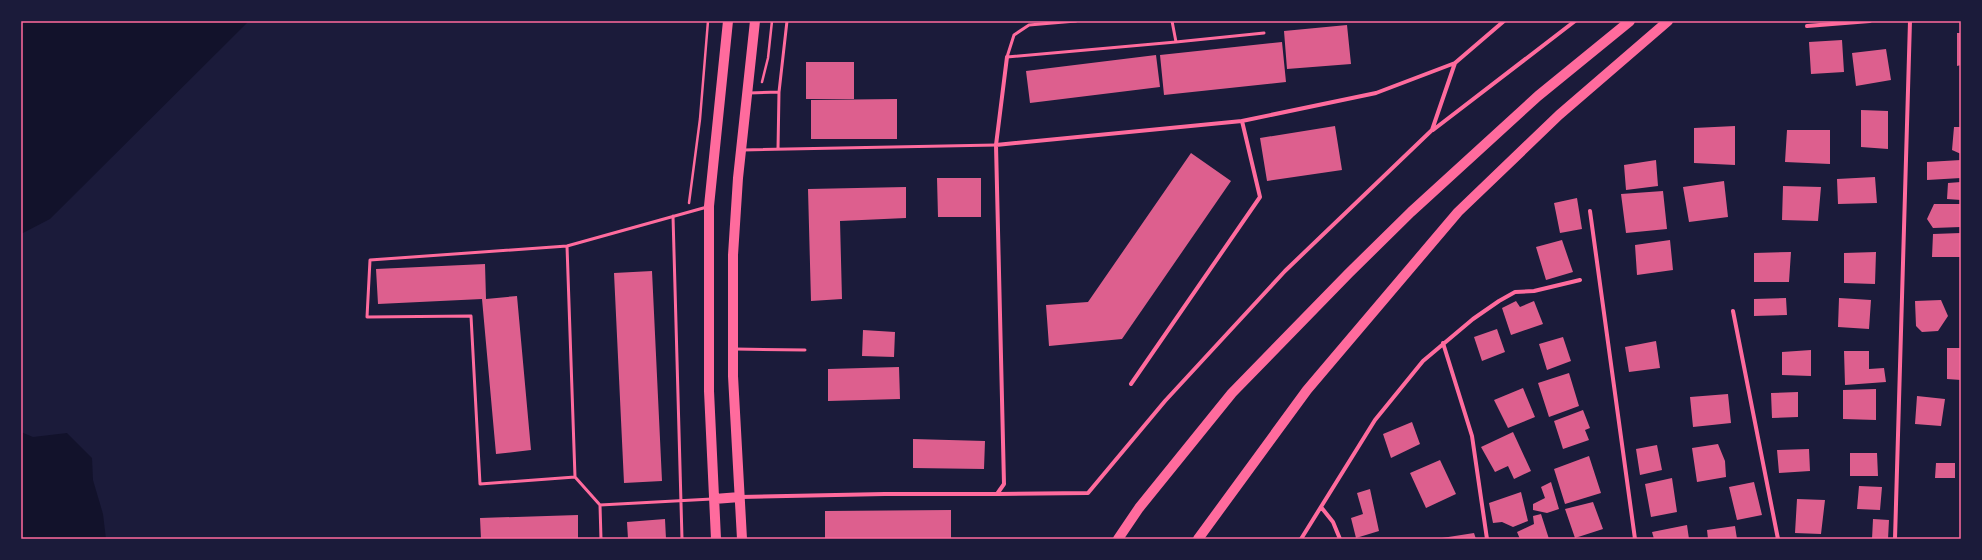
<svg xmlns="http://www.w3.org/2000/svg" width="1982" height="560" font-family="'Open Sans',sans-serif">
<style>
.water{fill:#12122b}
.building{fill:#dd5f8e}
.lines{fill:none;stroke-linecap:round;stroke-linejoin:round}
.path{stroke:#ff6b9d;stroke-width:2.5}
.service{stroke:#ff6b9d;stroke-width:3}
.minor{stroke:#ff6b9d;stroke-width:4}
.primary{stroke:#ff6b9d;stroke-width:10}
.neatline{fill:none;stroke:#ff6b9d;stroke-width:1.5}
</style>
<rect width="100%" height="100%" fill="#1b1b3a"/>
<path class="water" d="M21 21H249L50 219 21 234Z
M21 432 33 437 67 433 92 458 93 480 103 514 106 539H21Z"/>
<path class="building" d="M1347 25 1351 64 1287 69 1284 31Z
M1957 33H1961V65L1957 66Z
M1842 40 1844 72 1811 74 1809 42Z
M1282 42 1286 82 1164 95 1160 55Z
M1886 49 1891 80 1856 86 1852 53Z
M1156 55 1160 87 1030 103 1026 71Z
M806 62H854V99H806Z
M897 99V139H811V100Z
M1861 110 1888 111V149L1861 147Z
M1335 126 1342 170 1267 181 1260 138Z
M1735 126V165L1694 163V128Z
M1954 127H1961V154L1952 150Z
M1787 130H1830V164L1785 162Z
M1191 153 1231 181 1122 339 1049 346 1046 305 1088 302Z
M1656 160 1658 186 1626 190 1624 165Z
M1961 160V178L1927 180V162Z
M1875 177 1877 203 1838 204 1837 179Z
M937 178H981V217H938Z
M1724 181 1728 217 1689 222 1683 187Z
M1961 182V200L1947 199 1948 183Z
M1783 186 1821 187 1818 221 1782 220Z
M906 187V218L840 221 842 299 811 301 808 189Z
M1663 191 1667 229 1626 233 1621 194Z
M1577 198 1582 229 1560 233 1554 203Z
M1934 204H1961V227L1933 228 1927 219Z
M1961 233V257H1932L1933 234Z
M1562 240 1573 272 1546 280 1536 247Z
M1670 240 1673 270 1637 275 1635 245Z
M1791 252 1789 282H1754V253Z
M1876 252 1875 284 1844 283V253Z
M485 264 486 299 517 296 531 450 496 454 482 299 378 304 376 269Z
M652 271 662 481 624 483 614 273Z
M1786 298 1787 315 1754 316V299Z
M1839 298 1871 300 1869 329 1838 327Z
M1941 300 1948 316 1938 331 1922 332 1916 326 1915 301Z
M1516 301 1520 307 1534 301 1543 324 1511 335 1502 308Z
M1497 329 1505 352 1482 361 1474 337Z
M863 330 895 332 894 357 862 356Z
M1563 337 1571 361 1547 370 1539 344Z
M1656 341 1660 368 1629 372 1625 347Z
M1947 348H1961V380L1947 379Z
M1811 350V376L1782 375V352Z
M1844 351H1869V369L1884 368 1886 382 1845 385Z
M899 367 900 399 828 401V369Z
M1569 373 1579 406 1549 417 1538 383Z
M1523 388 1535 417 1508 428 1494 400Z
M1876 389V420L1843 419V390Z
M1798 392V417L1772 418 1771 393Z
M1728 394 1731 423 1693 427 1690 397Z
M1917 396 1945 399 1941 426 1915 424Z
M1583 410 1590 428 1585 430 1589 440 1563 449 1554 421Z
M1412 422 1420 444 1391 458 1383 434Z
M1513 432 1531 471 1514 479 1508 466 1495 472 1481 447Z
M913 439 985 441 984 469 913 468Z
M1718 444 1725 461 1726 477 1697 482 1692 448Z
M1657 445 1662 470 1640 475 1636 449Z
M1809 449 1810 471 1779 473 1777 450Z
M1850 453H1877L1878 476H1850Z
M1589 456 1601 493 1565 504 1554 469Z
M1440 460 1456 494 1426 508 1410 473Z
M1936 463H1955V478H1935Z
M1672 478 1677 512 1651 517 1645 484Z
M1551 482 1559 509 1547 513 1533 510V504L1545 498 1541 487Z
M1754 482 1762 515 1737 520 1729 487Z
M1859 486 1882 487 1880 510 1857 509Z
M1370 489 1379 531 1356 538 1351 518 1363 514 1357 493Z
M1521 492 1528 521 1513 527 1502 522 1493 523 1489 503Z
M1797 499 1825 500 1821 534 1795 533Z
M1593 502 1603 529 1575 538 1565 509Z
M951 510V539H825V511Z
M1541 514 1549 539H1520L1517 532 1534 524 1533 516Z
M578 515V539H481L480 518Z
M665 519 666 539H628L627 522Z
M1873 519 1889 520 1888 539H1872Z
M1687 525 1689 539H1654L1652 532Z
M1735 526 1737 539H1708L1707 530Z
M1474 533 1476 539H1442V538Z"/>
<g class="lines">
<path class="path" d="M762 82 768 58 772 21
M689 203 700 119 708 21"/>
<path class="service" d="M1076 21 1029 25 1014 35 1007 57 1176 42
M1172 21 1176 42 1264 33
M779 92 787 21
M749 93 779 92 778 149
M743 150 996 145
M673 216 682 539
M567 246 575 477 480 484 471 316 367 317 370 260 567 246 707 207
M735 349 805 350
M575 477 600 505 712 499
M600 505 601 539"/>
<path class="minor" d="M1807 26 1870 21
M1433 130 1575 21
M996 145 1242 121 1376 93 1455 63 1504 21
M1590 211 1635 539
M1733 311 1778 539
M1443 343 1472 436 1487 539
M1131 384 1260 197 1242 121
M997 494 1088 493 1165 401 1285 271 1432 130 1455 63
M740 497 885 494H997L1004 484 996 145 1007 57
M1321 507 1333 522 1340 539
M1301 539 1375 420 1423 361 1473 319 1499 301 1515 292 1534 291 1580 280
M1895 539 1910 21"/>
<path class="primary" d="M714 499 740 497
M716 539 709 391V206L728 21
M742 539 733 376V255L738 178 755 21
M1118 539 1139 508 1232 393 1349 273 1411 212 1538 96 1630 21
M1198 539 1307 390 1458 212 1559 115 1668 21"/>
</g>
<rect width="1982" height="560" fill="none" stroke="#1b1b3a" stroke-width="44"/>
<rect x="22" y="22" width="1938" height="516" class="neatline"/>
</svg>
